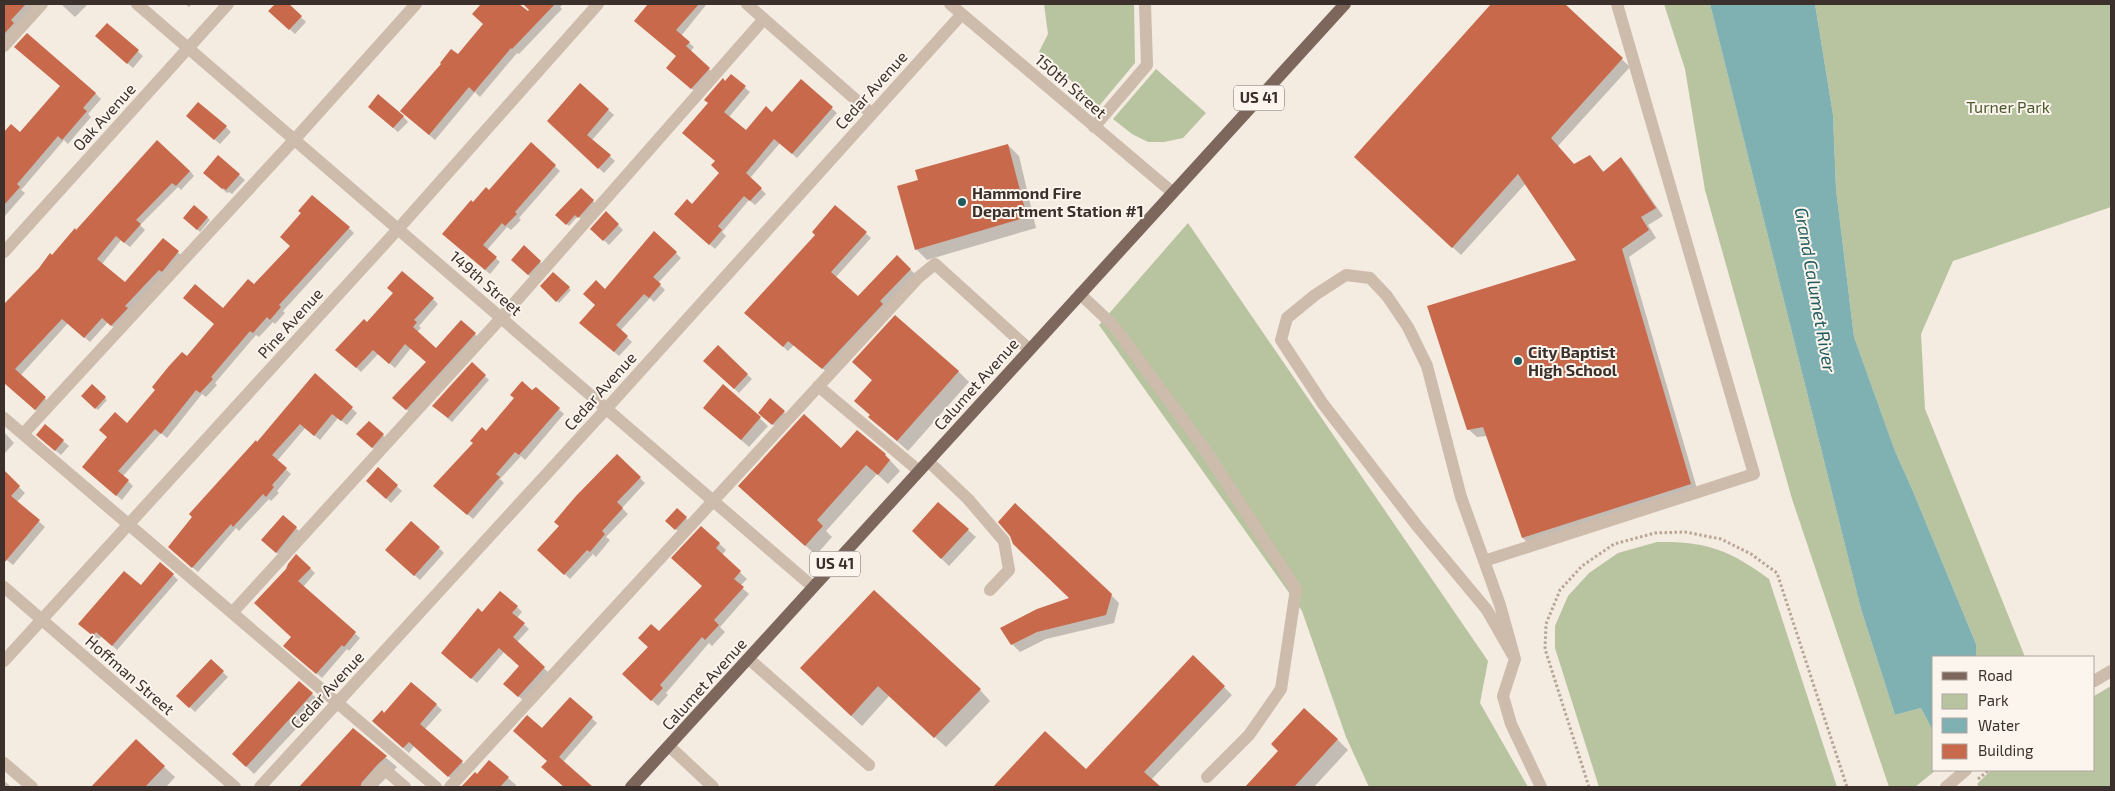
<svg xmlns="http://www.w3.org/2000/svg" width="2115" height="791" font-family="'Exo 2',sans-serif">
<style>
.green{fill:#b8c4a0}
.water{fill:#7fb0b2}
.shadow{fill:#0003}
.building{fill:#c8694b}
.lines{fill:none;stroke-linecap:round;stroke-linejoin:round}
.path{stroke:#b9a596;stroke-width:3;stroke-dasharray:2.5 2.5;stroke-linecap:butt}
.minor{stroke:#cdbbac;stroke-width:12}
.major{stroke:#7d675c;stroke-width:12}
.poi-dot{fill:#1f5a5e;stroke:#fbf5ee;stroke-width:2}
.labels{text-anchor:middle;stroke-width:4;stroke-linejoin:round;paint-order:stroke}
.shield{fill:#fbf5ee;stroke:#756b66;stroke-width:1}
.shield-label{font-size:15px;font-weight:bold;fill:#3b302b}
.street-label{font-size:16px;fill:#3b302b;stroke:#fbf5ee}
.park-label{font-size:16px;fill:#4a5a2e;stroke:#fbf5ee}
.poi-label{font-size:16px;font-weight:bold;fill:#3b302b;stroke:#fbf5ee;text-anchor:start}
.water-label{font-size:18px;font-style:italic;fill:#1f5a5e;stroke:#fbf5ee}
</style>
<rect width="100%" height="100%" fill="#f4ebe1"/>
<path class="green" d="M1044 4H1134L1135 63 1099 106 1039 52 1048 34Z
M1664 4H1710L1861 609 1895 715 1921 708 1934 733V770H1936L1915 787H1889L1792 499 1705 190 1685 69Z
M1815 4H2111V207L1953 261 1921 334 1925 409 2025 657H1976V644L1912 489 1895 451 1854 337 1836 189 1833 115Z
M1156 69 1206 113 1183 138 1164 142H1148L1132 134 1113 119Z
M1188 223 1488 661 1480 703 1528 787H1369L1346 737 1302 611 1099 325Z
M1657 542C1706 541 1730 550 1769 579L1837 787H1599L1555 648V626L1568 596 1589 573 1618 553Z
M2111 686V787H1979L1977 784 1991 770H2094V696Z"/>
<path class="water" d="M1710 4H1815L1833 115 1836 189 1854 337 1895 451 1912 489 1976 644V657H1934V733L1921 708 1895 715 1861 609Z"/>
<path class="shadow" d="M4 4H39L4 46Z
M61 4H88L75 17Z
M185 4H192L189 7Z
M277 4H287L306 22 295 34 270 11Z
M483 4H517L528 13 536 4H563L560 7 562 9 519 54 517 53 480 97 475 92 435 140 408 117 484 24 474 14Z
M651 4H705L706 5 681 36 694 47 690 52 714 74 697 93 673 73 678 57 636 21Z
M1493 4H1563L1630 67 1558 146 1574 165 1590 156 1604 172 1621 159 1629 167 1663 216 1648 225 1656 238 1629 257 1698 492 1531 546 1523 538 1487 436 1477 437 1468 429 1578 261 1526 183 1461 255 1356 157Z
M107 24 143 56 133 68 102 41Z
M731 76 750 92 729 117 746 132 772 114 801 81 837 113 797 158 780 143 750 178 766 194 755 205 749 200 722 232 726 236 715 249 680 219 721 173 717 162 726 83Z
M580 85 614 115 592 140 615 161 604 173 548 121Z
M95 93 101 99 88 114 91 117 68 144 64 140 21 190 25 193 4 217V147L5 145 4 134 11 126 20 134Z
M375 112 403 116 408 122 398 132Z
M193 121 226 127 231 132 220 144Z
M532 144 560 171 519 218 521 220 511 230 507 227 487 250 500 262 490 274 449 239 473 204 489 192Z
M1008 145 1019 156 1036 228 927 260 916 249Z
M218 157 245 180 232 194 229 192 227 193 210 178Z
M190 171 194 176 181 190 178 187 140 225 145 230 130 247 121 240 102 264 125 284 164 240 183 257 117 331 108 322 90 342 68 323 20 376 50 403 40 414 4 382V307L77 231Z
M581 190 595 203 581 219 578 216 569 226 557 215Z
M194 206 210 220 200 232 184 218Z
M835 206 871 238 836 277 858 298 897 257 916 275 828 373 794 345 788 351 745 313 817 236Z
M606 213 623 230 609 245 592 229Z
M349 228 354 233 283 311 285 313 275 324 273 322 259 337 256 335 215 383 217 385 206 397 202 394 167 438 161 433 123 476 133 486 122 500 89 472 127 425 215 324 223 310 254 286Z
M655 233 681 258 658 283 665 290 654 302 650 298 620 331 632 342 619 356 586 328 596 305Z
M524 247 545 267 534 280 517 265Z
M553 274 571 290 559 303 541 286Z
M433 299 438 304 419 326 421 328 417 332 436 349 462 322 480 339 412 414 398 402 427 362 411 348 395 368 378 354 361 372 337 349 367 324Z
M718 347 752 379 739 393 705 361Z
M853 362 958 371 969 382 908 451 870 417 871 415 873 381Z
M472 364 489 380 452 422 438 410Z
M316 375 357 413 347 425 338 418 320 440 305 428 277 461 291 474 277 491 279 493 271 501 269 499 239 531 236 528 198 572 174 552 257 443Z
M92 386 107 400 98 410 82 396Z
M724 386 768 426 749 447 713 415Z
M536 388 564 414 525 460 521 456 500 479 504 483 473 519 440 491 474 443Z
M770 400 786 414 775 426 760 412Z
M369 422 388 440 377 452 363 439Z
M45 426 69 446 61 455 43 440Z
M4 432 14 443 4 454Z
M841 449 885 455 900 471 888 484 877 474 826 531 832 537 816 555 749 496Z
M617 456 645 483 622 508 628 514 606 537 610 540 596 557 593 554 570 579 538 550 560 526Z
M378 469 402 491 391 503 367 480Z
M4 472 25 493 17 502 45 527 13 565 4 558Z
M677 510 688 520 678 531 667 521Z
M701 527 726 550 722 555 747 579 740 586 749 594 720 627 725 632 712 646 709 643 666 693 668 695 658 706 624 674 703 586Z
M296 528 301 533 282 557 267 545Z
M968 530 976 537 949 566 921 539Z
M439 548 444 553 420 580 391 555Z
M297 556 315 573 303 587 360 638 349 651 347 649 322 678 290 651 292 637 287 570Z
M173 575 178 580 117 650 102 636 98 640 85 629 141 587Z
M1111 595 1119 603 1114 623 1046 639 1020 652 1012 644Z
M517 607 522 612 517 618 529 629 517 642 549 673 524 701 510 689 520 666 504 652 477 683 448 658Z
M1193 657 1232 695 1151 780 1159 787H994L1045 733 1086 771Z
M211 661 228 677 195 712 178 696Z
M812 679 980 690 990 701 946 747 889 696 862 726Z
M299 683 321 702 254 774 242 762Z
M412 683 442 710 425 729 467 767 454 781 414 746 409 753 378 726Z
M570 699 597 723 563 762 591 787H565L548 772 549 761Z
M353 730 397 767 377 787H301Z
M1337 739 1348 750 1314 787H1246L1279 751Z
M136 741 175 777 166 787H92Z
M475 774 477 776 508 778 516 785 515 787H463Z
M4 781 8 784 11 787H4Z"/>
<path class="building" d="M4 4H26L11 20 14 23 4 34Z
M275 4H289L302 16 289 30 268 11Z
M481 4H519L528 11 529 10 523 4H555L512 49 511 48 474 92 469 87 429 135 400 111 441 64 440 63 451 49 458 54 483 24 472 14Z
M648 4H699L676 30 690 42 686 46 710 68 691 89 666 68 676 56 634 21Z
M1491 4H1565L1623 58 1551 138 1574 164 1590 155 1603 172 1621 157 1656 208 1641 217 1649 230 1622 249 1691 484 1522 538 1483 427 1467 430 1427 306 1576 260 1518 174 1452 248 1354 157Z
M107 23 139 50 127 64 95 36Z
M27 33 96 93 83 108 87 111 62 140 58 136 17 184 20 187 4 205V132L11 124 20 132 60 86 14 47Z
M731 74 746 86 724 112 746 130 766 106 772 112 801 79 833 107 792 154 774 139 746 173 762 188 750 201 744 196 718 226 722 230 709 245 674 214 687 199 692 204 719 173 711 165 715 161 682 133 708 103 704 100 723 78 725 81Z
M580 83 609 109 587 135 611 155 598 169 547 121Z
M378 94 404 116 393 128 368 107Z
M198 102 227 126 214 140 186 116Z
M157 140 190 171 176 186 172 183 136 220 141 224 124 243 116 236 97 259 125 282 163 238 179 251 162 272 159 270 125 306 128 308 111 326 102 318 84 338 62 319 15 369 46 397 35 410 4 383V304L39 268 50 253 52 255 75 228 76 230Z
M531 142 556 165 515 212 517 214 505 226 502 223 483 245 497 257 485 270 442 234 471 200 473 202 486 187 489 190Z
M1008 144 1027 217 915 250 897 186 918 180 915 170Z
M218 155 240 174 226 190 223 188 222 189 203 173Z
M581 188 594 200 578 218 575 215 566 225 555 215Z
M312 195 350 227 279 305 281 307 270 320 267 317 253 333 250 331 211 377 213 379 200 393 196 390 161 434 155 429 118 471 129 480 116 496 82 467 107 437 99 430 115 412 127 423 155 390 152 387 169 366 182 352 187 356 214 324 183 298 195 284 223 308 248 279 254 284 290 246 280 237 301 213 298 211Z
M194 205 208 217 197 230 183 218Z
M835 205 867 232 831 272 858 296 897 255 911 269 880 301 883 304 822 369 788 341 783 347 744 313 815 235 812 232Z
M606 211 619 224 603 241 590 229Z
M654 231 677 252 653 277 661 284 649 298 644 294 616 325 628 336 614 352 579 323 595 305 583 294 596 280 605 289Z
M524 245 541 261 528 275 511 260Z
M402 271 434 298 414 320 417 322 413 327 436 348 461 320 476 333 406 410 392 398 426 362 405 344 389 364 373 350 356 368 335 350 364 319 367 322 393 293 387 288Z
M553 272 570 287 556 302 540 286Z
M895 315 959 371 897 441 868 417 870 415 854 401 872 380 852 362Z
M718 345 748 374 734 389 703 361Z
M472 362 486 375 448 418 432 406Z
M315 373 353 407 341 421 332 414 314 436 300 424 272 455 287 468 272 485 274 487 266 497 263 494 233 527 231 524 192 568 168 547 192 517 189 514 256 440 257 442Z
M522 381 532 390 536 387 560 408 519 455 515 452 496 474 500 477 467 515 433 486 473 443 470 441 482 427 486 431 514 398 510 395Z
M92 384 106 397 95 409 81 396Z
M723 384 761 417 741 440 703 408Z
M770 398 785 411 772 425 758 413Z
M804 414 841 448 857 430 886 454 885 455 890 460 878 475 866 465 817 520 823 526 805 546 738 486Z
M369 421 384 434 372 448 356 434Z
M45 424 64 440 55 451 36 435Z
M617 454 641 477 617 502 623 508 602 531 605 534 590 552 587 550 564 575 537 550 559 526 554 522 576 496Z
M378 467 398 485 386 499 366 481Z
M4 470 20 486 11 496 40 520 4 563Z
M938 502 969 529 941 559 912 531Z
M1015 503 1112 594 1106 615 1037 632 1011 645 1000 628 1037 609 1069 598 1013 544 1010 536 998 522Z
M677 508 687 517 675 530 665 521Z
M283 515 297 527 276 553 261 540Z
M411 521 440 547 414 576 385 550Z
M701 526 720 543 716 548 741 571 734 579 744 587 714 620 719 625 705 640 702 637 660 685 663 688 651 701 622 674 648 647 638 638 651 624 659 631 702 586 671 558Z
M296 554 311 568 298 581 356 632 344 647 342 645 316 674 283 646 291 637 254 603 286 569 288 564Z
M160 562 174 574 112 646 96 632 93 636 78 624 124 571 141 585Z
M874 590 981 689 934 738 878 686 851 716 800 668Z
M500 591 518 606 512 613 525 623 513 637 545 667 518 697 503 684 519 666 499 648 471 679 441 653 478 608 482 612Z
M1193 655 1225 686 1144 772 1161 787H993L1045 731 1086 769Z
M211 659 224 671 189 708 176 696Z
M299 681 313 693 246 767 232 754Z
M411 682 437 704 420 724 463 761 448 777 409 742 403 748 372 721 382 710 384 713Z
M570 697 593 717 559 757 593 787H564L541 767 547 761 513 731 527 715 542 728Z
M1304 708 1338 739 1294 787H1245L1278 751 1271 744Z
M353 728 387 756 378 764 362 782 360 787H299Z
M136 739 165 766 145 787H91Z
M489 760 509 777 500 787H461L475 772 477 774Z"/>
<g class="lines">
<path class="path" d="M1978 779 1989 770
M1589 787 1545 649 1546 624 1560 590 1582 566 1614 544 1655 533 1685 532 1721 539 1751 554 1777 573 1847 787"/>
<path class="minor" d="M137 4 813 587
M747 4 872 114
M950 4 1172 192
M4 46 42 4
M1094 127 1147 65 1145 4
M4 252 228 4
M1080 294 1113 325 1204 448 1296 589 1281 689 1249 735 1207 777
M818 386 919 471
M4 418 436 787
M23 434 295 139 416 4
M928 461 968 499 1004 541 1009 570 990 590
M1484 561 1754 474 1617 4
M4 587 235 787
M232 613 502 317 764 19
M749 659 869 765
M1515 659 1487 610 1418 527 1323 404 1281 340 1287 318 1315 295 1346 275 1370 278 1387 296 1408 327 1427 366 1461 497 1500 605 1515 659 1503 696 1511 724 1541 787
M4 661 399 228 598 4
M2094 681 2111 671
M669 746 713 787
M4 763 32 787
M260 787 607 408 962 14
M368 787 384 769 405 787
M450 787 919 277 935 264 1029 349
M1946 787 1966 770"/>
<path class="major" d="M631 787 1345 4"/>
</g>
<g class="poi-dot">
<circle cx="962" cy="202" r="5"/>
<circle cx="1518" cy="361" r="5"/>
</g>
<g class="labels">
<g class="shield">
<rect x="1234" y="85.5" width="50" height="25" rx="4"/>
<rect x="810" y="551.5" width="50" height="25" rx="4"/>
</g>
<g class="shield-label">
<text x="1259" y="103">US 41</text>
<text x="835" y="569">US 41</text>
</g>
<g class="street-label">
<text transform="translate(1071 86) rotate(41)" y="6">150th Street</text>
<text transform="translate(871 90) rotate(-48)" y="6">Cedar Avenue</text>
<text transform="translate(104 117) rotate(-48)" y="6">Oak Avenue</text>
<text transform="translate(486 283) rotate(41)" y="6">149th Street</text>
<text transform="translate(290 323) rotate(-48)" y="6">Pine Avenue</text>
<text transform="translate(976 384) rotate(-48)" y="6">Calumet Avenue</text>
<text transform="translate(600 391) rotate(-48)" y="6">Cedar Avenue</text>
<text transform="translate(130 675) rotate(41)" y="6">Hoffman Street</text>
<text transform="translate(704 684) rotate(-48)" y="6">Calumet Avenue</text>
<text transform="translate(327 690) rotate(-47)" y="6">Cedar Avenue</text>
</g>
<g class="park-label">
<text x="2008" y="113">Turner Park</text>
</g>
<g class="poi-label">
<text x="972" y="199">Hammond Fire<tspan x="972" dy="18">Department Station #1</tspan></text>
<text x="1528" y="358">City Baptist<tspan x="1528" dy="18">High School</tspan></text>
</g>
<g class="water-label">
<text transform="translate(1815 290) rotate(80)" y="6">Grand Calumet River</text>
</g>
</g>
<rect width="2115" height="791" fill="none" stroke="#3b302b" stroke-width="10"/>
<rect x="1932" y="656" width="162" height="115" fill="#fbf5ee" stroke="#aea6a0"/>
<rect x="1942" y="672" width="25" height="8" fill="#7d675c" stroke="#aea6a0"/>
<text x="1978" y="681" font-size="15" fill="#3b302b">Road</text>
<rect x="1942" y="694" width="25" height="15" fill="#b8c4a0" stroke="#aea6a0"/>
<text x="1978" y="706" font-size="15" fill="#3b302b">Park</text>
<rect x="1942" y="718" width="25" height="15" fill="#7fb0b2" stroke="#aea6a0"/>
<text x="1978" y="731" font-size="15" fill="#3b302b">Water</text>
<rect x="1942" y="744" width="25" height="15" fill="#c8694b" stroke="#aea6a0"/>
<text x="1978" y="756" font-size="15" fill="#3b302b">Building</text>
</svg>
